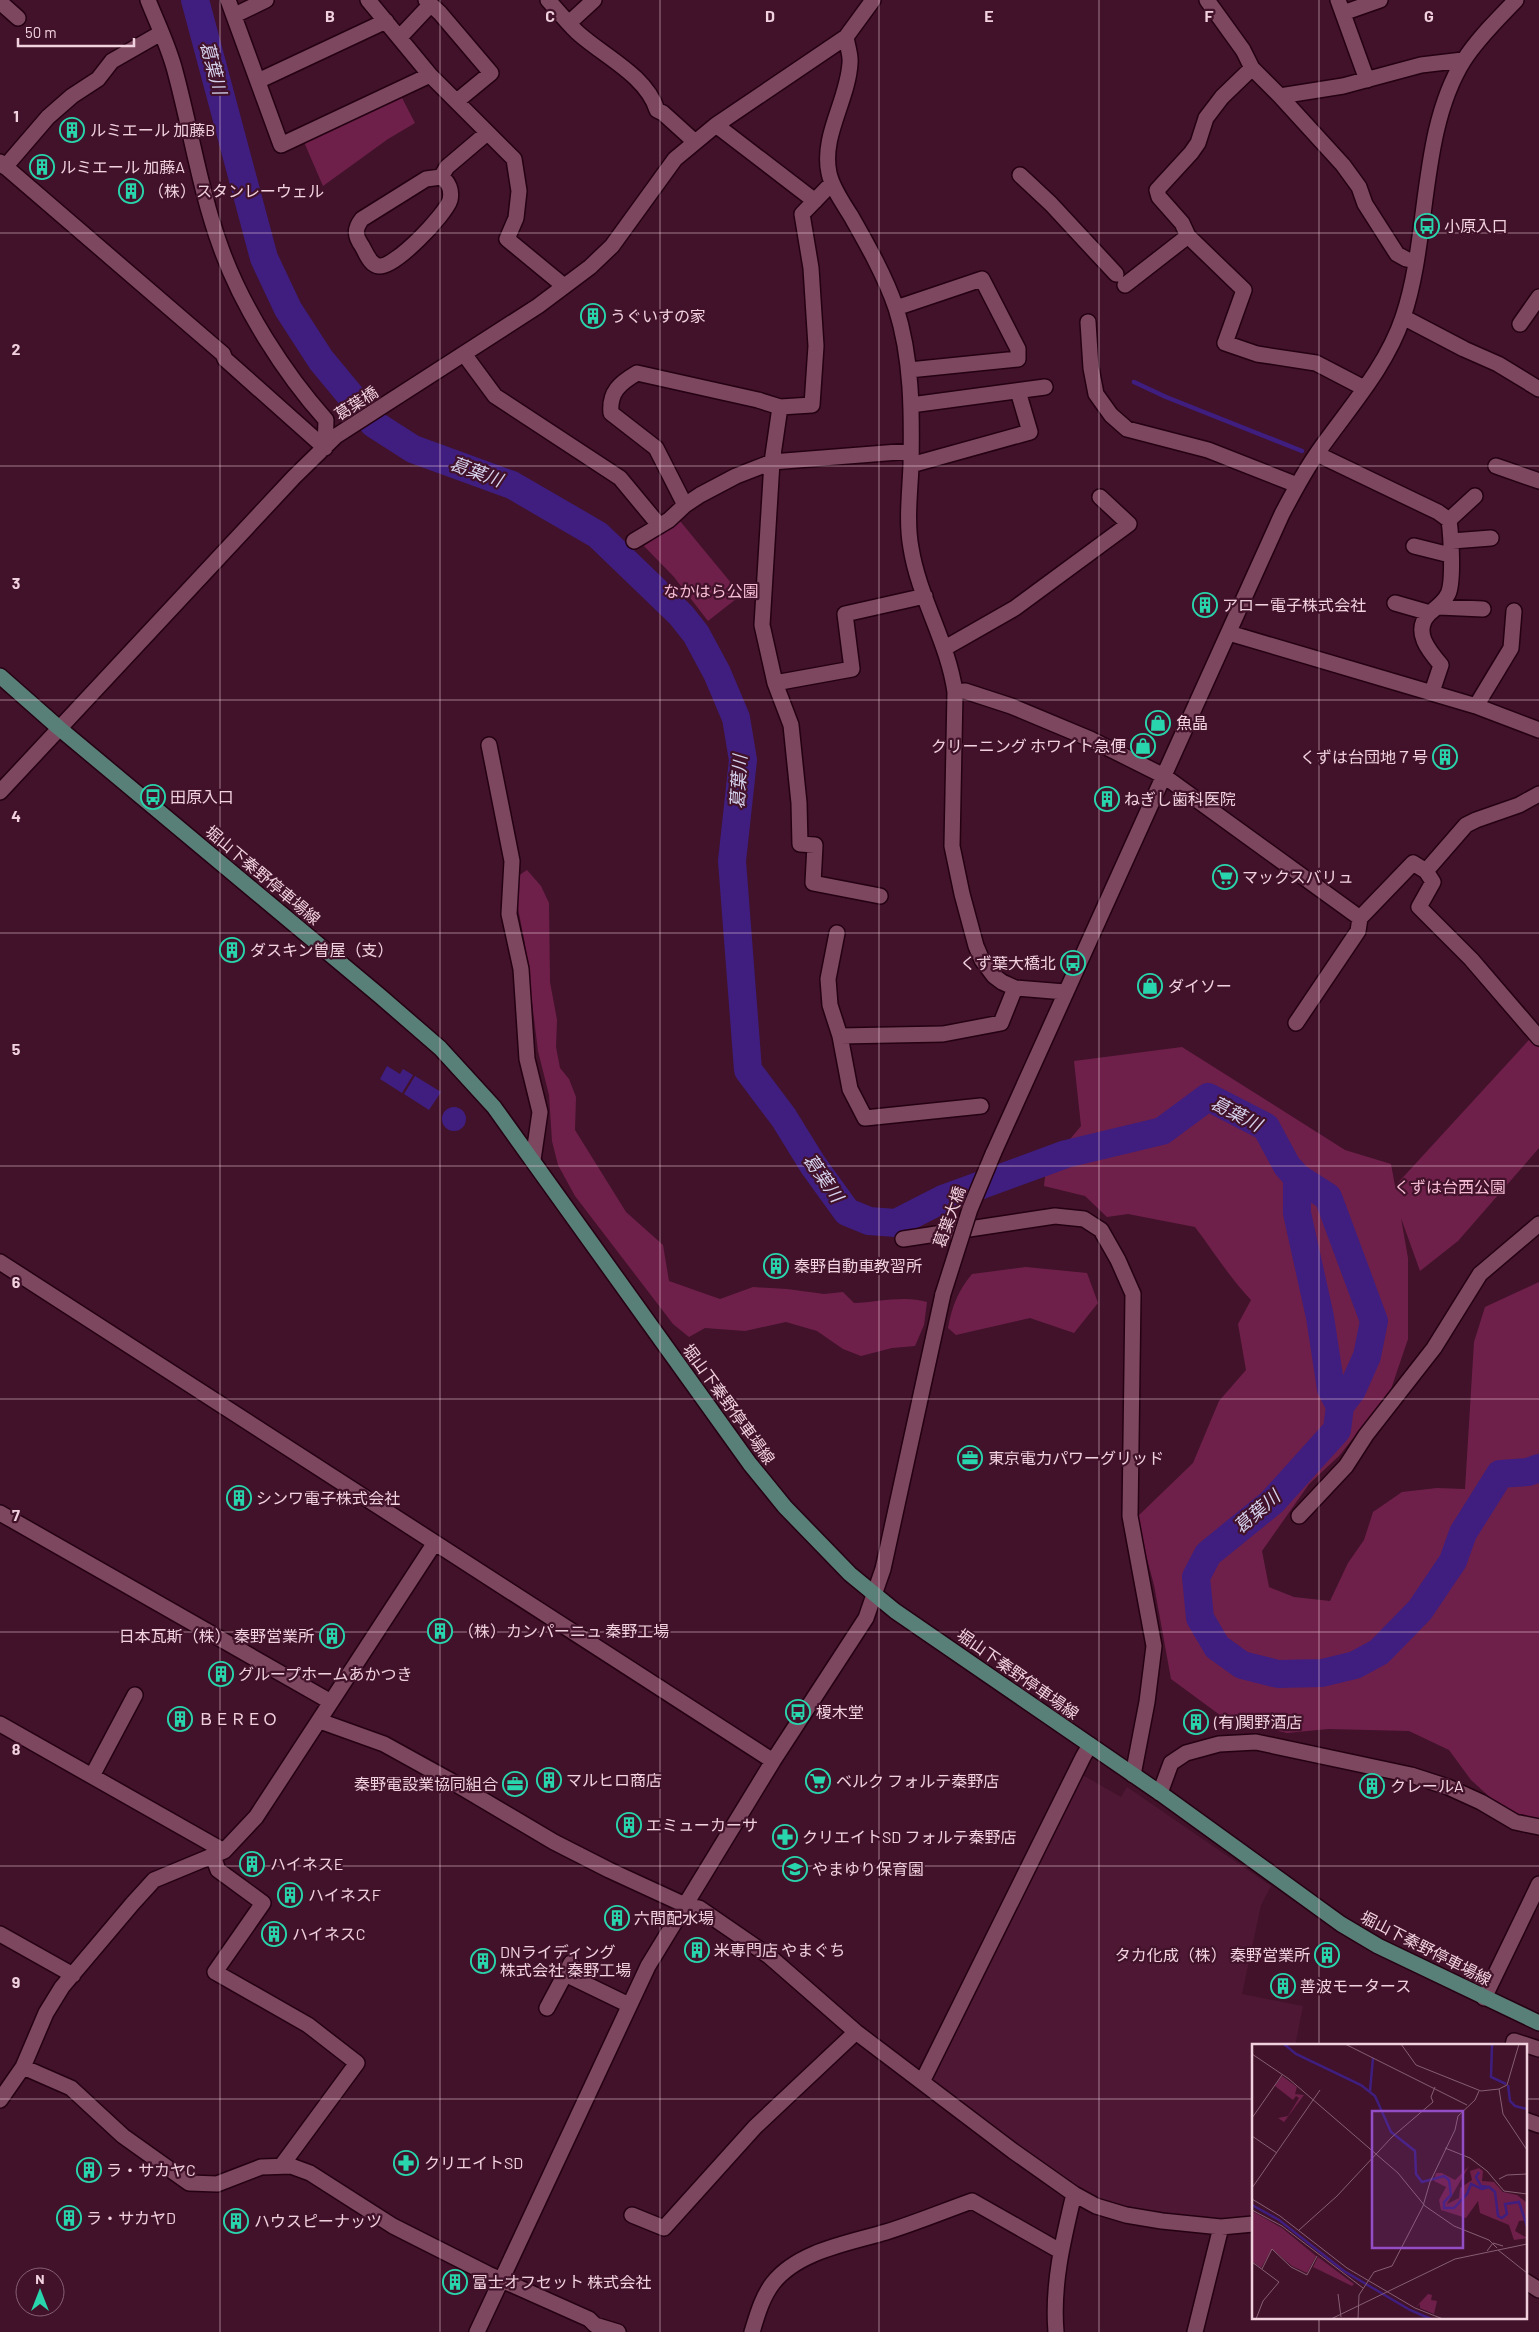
<svg xmlns="http://www.w3.org/2000/svg" width="1539" height="2332" font-family="Barlow,'Noto Sans JP',sans-serif">
<style>
.built{fill:#4e1834}
.green{fill:#6f204a}
.water{fill:#3f1e7f}
.lines{fill:none;stroke-linecap:round;stroke-linejoin:round}
.stream{stroke:#3f1e7f;stroke-width:4.5}
.river{stroke:#3f1e7f;stroke-width:28}
.minor-casing{stroke:#250013;stroke-width:18}
.major-casing{stroke:#250013;stroke-width:18}
.minor{stroke:#7c475f;stroke-width:15}
.major{stroke:#597f79;stroke-width:15}
.minor-bridge-casing{stroke:#250013;stroke-width:18;stroke-linecap:butt}
.minor-bridge{stroke:#7c475f;stroke-width:15}
.grid{fill:none;stroke:#f1d1de;stroke-width:1;stroke-opacity:0.55}
.labels{text-anchor:middle;stroke-width:4.5;stroke-linejoin:round;paint-order:stroke}
.poi-label{font-size:16px;fill:#f1d1de;stroke:#41122a;text-anchor:start}
.street-label{font-size:16px;fill:#f1d1de;stroke:#41122a}
.park-label{font-size:16px;fill:#f7bdd5;stroke:#41122a}
.water-label{font-size:18px;font-style:italic;fill:#d6d2ed;stroke:#41122a}
.inset-river{fill:none;stroke:#3f1e7f;stroke-width:2.5}
.inset-road{fill:none;stroke:#875e72;stroke-width:1}
.view{fill:#934dc5;fill-opacity:0.15;stroke:#934dc5;stroke-width:2.5}
.inset-edge{fill:none;stroke:#f1d1de;stroke-width:2.5}
.grid-label{font-size:16px;text-anchor:middle;font-weight:bold;fill:#f1d1de;stroke:#41122a;stroke-width:4.5;stroke-linejoin:round;paint-order:stroke}
</style>
<rect width="100%" height="100%" fill="#41122a"/>
<path class="built" d="M1081 1774 1121 1797 1127 1787 1271 1886 1261 1905 1242 1994 1303 2006 1295 2046H1253V2218L1204 2220 1113 2207 1088 2196 1038 2165 932 2082 931 2076Z"/>
<path class="green" d="M401 96 415 123 388 139 323 186 304 142Z
M680 521 741 595 708 621 674 577 644 546Z
M527 870 541 886 549 903 550 982 557 1020 556 1047 560 1068 569 1079 576 1097 575 1130 626 1212 663 1245 669 1281 720 1299 753 1287 787 1289 824 1294 843 1292 854 1303C877 1302 906 1295 927 1302L924 1325 915 1346 892 1348 861 1356 843 1349 817 1331 786 1322 745 1331 705 1328 689 1337 673 1324 575 1196 558 1165 552 1141 549 1095 538 1051 525 944 517 903 518 876Z
M1539 1029V1148L1458 1241 1420 1271 1401 1218 1408 1258V1339L1390 1392 1339 1456 1309 1484 1262 1551 1269 1587 1294 1597 1330 1601 1348 1563 1364 1540 1373 1512 1402 1492 1437 1488 1465 1489 1474 1342 1485 1307 1539 1282V1819L1504 1810 1471 1780 1449 1750 1409 1731 1328 1729 1287 1733 1224 1718 1171 1679 1154 1585 1136 1518 1193 1463 1219 1401 1246 1370 1238 1324 1251 1300C1230 1278 1214 1252 1195 1227L1128 1214 1107 1217 1085 1196 1044 1186 1046 1168 1081 1126 1074 1061 1182 1047 1345 1150 1391 1164 1395 1186Z
M1026 1267 1087 1273 1098 1303 1074 1333 1030 1318 956 1335 948 1328C952 1306 958 1291 972 1274Z"/>
<path class="water" d="M387 1066 400 1074 403 1069 413 1075 402 1093 380 1079Z
M415 1076 441 1092 429 1110 404 1094Z
M442 1119a12 12 0 1 1 24 0a12 12 0 1 1-24 0Z"/>
<g class="lines">
<path class="stream" d="M1134 382 1166 397 1302 451"/>
<path class="river" d="M195 0 264 258 288 309 321 360 374 424 413 449 512 485 598 535 681 615 696 634 717 673 736 718 743 760 732 861 748 1070 784 1118 813 1165 847 1212 869 1221 896 1223 943 1199 1066 1154 1162 1131 1208 1097 1266 1127 1287 1166 1297 1177V1213L1320 1317 1331 1389 1340 1406 1337 1430 1272 1502 1208 1554 1196 1577 1200 1618 1217 1647 1242 1665 1278 1674 1322 1673 1355 1665 1379 1652 1420 1610 1453 1561 1463 1533 1500 1474 1528 1472 1539 1468
M1297 1177 1328 1197 1374 1321 1367 1356 1352 1390 1340 1406"/>
<defs>
<path id="minor" d="M148 0C157 23 169 47 175 71 191 130 200 191 221 248 242 307 284 373 326 420L325 448
M228 0 281 145 430 75
M368 0 430 75 514 159 519 191 516 218 507 239 564 286
M426 0 440 13 491 73 457 101
M548 0C557 10 567 22 577 32 603 56 646 75 657 110L663 113 694 141
M1207 0 1243 50 1252 68 1280 96 1343 165 1359 187 1365 204 1397 254 1406 259 1416 261
M1338 0 1367 80
M0 2 18 18
M1343 13 1380 0
M235 15 266 0
M569 23 594 0
M400 37 430 5
M846 37C847 45 851 55 850 63 848 100 821 136 829 173 832 188 843 203 851 216 868 246 885 276 896 308 912 358 912 413 911 465 910 492 906 521 911 548 919 598 948 642 955 692L952 846 962 894 976 946 982 960 994 976 1002 982 1015 988 1065 992
M1252 68 1222 97 1206 118 1198 143 1191 153 1157 190 1159 197 1182 223 1188 236 1244 290 1225 343 1257 354 1316 363 1364 388
M258 81 386 21
M1280 96 1343 86 1421 65 1463 60
M716 125 815 201
M0 162 223 354 225 359 325 448
M5 167 48 117 72 96 98 79 112 61 161 33
M1020 175 1051 204 1116 274
M441 177C449 182 452 191 450 200 446 214 395 268 379 266 370 265 366 253 362 246 355 236 354 229 362 219L426 179 441 177 447 167 487 133
M1125 285 1188 236
M896 308 982 279 1018 349V359L909 370
M1403 317 1464 349 1498 364 1539 389
M1088 322 1091 368 1096 394 1111 415 1127 429 1208 450 1297 485
M1520 324 1539 297
M464 354 495 396 620 478 659 525
M911 405 1045 387
M780 407 772 462 762 625 775 683 791 725 799 803 800 844 815 845 813 883 880 896
M1317 454 1438 512 1449 520C1451 535 1454 582 1448 594 1443 604 1436 607 1429 614 1412 631 1429 651 1441 665L1432 692
M911 465 1030 432 1018 391
M1496 466 1539 481
M685 505 656 448 611 413C609 392 620 383 637 373L758 400 780 407 812 405 816 346 811 268 802 214 832 183
M1449 520 1475 496
M634 541 669 520 685 505 700 495 736 476 772 462 911 451
M1452 541 1491 538
M1414 546 1450 555
M1395 603 1430 613
M1439 607 1483 609
M1229 633 1476 706 1539 730
M945 648 1015 608 1129 524 1100 497
M775 683 852 669 845 614 925 596
M955 692 965 691 1011 706 1090 739 1164 776 1360 918
M1476 706 1511 648 1514 611
M489 745 512 861 509 914 521 969 527 1059 540 1112 533 1160
M0 792 294 477 336 436 538 306 590 267 612 246 675 159 716 125 846 37 873 0
M1426 871 1466 825 1476 820 1519 805 1539 794
M837 933 828 979 830 1005 840 1036 850 1089 865 1118 981 1106
M1296 1023 1358 931 1360 918 1413 863 1426 871 1433 882 1419 907 1471 959 1539 1038
M840 1036 943 1034 1001 1023 1015 988
M993 1154 1282 514C1293 493 1304 472 1318 452 1348 409 1386 368 1403 317 1430 238 1419 131 1464 60 1478 38 1498 19 1516 0
M903 1239 1055 1216 1084 1219 1101 1230 1118 1260 1133 1294 1130 1516 1154 1646 1147 1702 1133 1775
M0 1262 773 1761
M0 1513 331 1702
M1299 1516 1346 1466 1366 1435 1434 1348 1480 1274 1539 1224
M320 1721 384 1744 451 1781 554 1842 609 1870 685 1905 699 1908 769 1956 856 2032 1013 2151 1074 2194 1096 2206 1126 2215 1162 2221 1221 2227 1253 2224
M0 1724 224 1851
M92 1776 135 1695
M1160 1793 1171 1763 1186 1753 1219 1744 1256 1742 1411 1775 1448 1787 1481 1802 1515 1822 1539 1827
M213 1856 218 1870 263 1903 215 1972 308 2025 357 2063 282 2165
M0 1934 73 1975
M565 1974 629 2005
M1484 1998 1539 1884
M547 2008 571 1963
M1513 2046 1514 2041 1539 2049
M23 2067 71 2088 123 2136 189 2183 217 2184 261 2167 291 2166 310 2173 393 2226 488 2274 589 2319 595 2325 618 2332
M922 2082 1083 1757 1090 1745
M0 2100 23 2067 46 2013 62 1987 133 1903 154 1880 224 1851 256 1817 434 1544
M1525 2120 1539 2125
M632 2215 664 2228 755 2127 856 2032
M1525 2281 1539 2290
M477 2332 648 1966 773 1761 866 1618 883 1569 943 1294
M752 2332C757 2316 762 2297 773 2283 798 2251 849 2243 886 2232 915 2223 944 2211 972 2201L1060 2251
M1056 2332C1052 2285 1063 2240 1074 2194
M1195 2332 1221 2227"/>
<path id="major" d="M0 676 59 728 380 996 440 1048 494 1107 750 1464 785 1507 850 1574 895 1611 1160 1793 1341 1924 1378 1946 1539 2023"/>
</defs>
<use href="#minor" class="minor-casing"/>
<use href="#major" class="major-casing"/>
<use href="#minor" class="minor"/>
<use href="#major" class="major"/>
<defs>
<path id="minor-bridge" d="M943 1294 970 1209 993 1154"/>
</defs>
<use href="#minor-bridge" class="minor-bridge-casing"/>
<use href="#minor-bridge" class="minor-bridge"/>
</g>
<path class="grid" d="M220 0V2332M440 0V2332M660 0V2332M879 0V2332M1099 0V2332M1319 0V2046M0 233H1539M0 466H1539M0 700H1539M0 933H1539M0 1166H1539M0 1399H1539M0 1632H1539M0 1866H1539M0 2099H1253M1525 2099H1539M1319 2318V2332"/>
<defs>
<symbol id="building-ring" viewBox="-11 -11 22 22"><circle r="9.5" fill="#41122a" stroke="#29d5ac" stroke-width="1.5"/><path d="M-4-6H4V6H1V3H-1V6H-4ZM-2.5-4.3h1.7v1.8h-1.7ZM.8-4.3h1.7v1.8H.8ZM-2.5-1h1.7V.8h-1.7ZM.8-1h1.7V.8H.8Z" fill="#29d5ac"/></symbol>
<symbol id="bus-ring" viewBox="-11 -11 22 22"><circle r="9.5" fill="#41122a" stroke="#29d5ac" stroke-width="1.5"/><path d="M-5-6H5V4H4V6H2V4H-2V6H-4V4H-5ZM-3.5-4V0h7V-4ZM-3.5 1.2v1.5H-2V1.2ZM2 1.2v1.5H3.5V1.2Z" fill="#29d5ac"/></symbol>
<symbol id="shop-ring" viewBox="-11 -11 22 22"><circle r="9.5" fill="#41122a" stroke="#29d5ac" stroke-width="1.5"/><path d="M-5-2.5h2.3a2.7 3.5 0 0 1 5.4 0H5L5.5 6h-11ZM-1.5-2.5h3a1.5 2.3 0 0 0-3 0Z" fill="#29d5ac"/></symbol>
<symbol id="supermarket-ring" viewBox="-11 -11 22 22"><circle r="9.5" fill="#41122a" stroke="#29d5ac" stroke-width="1.5"/><path d="M-6-5.5h2.5l.6 2H6L4.5 2H-2.5L-4.4-4H-6ZM-1.5 3.2a1.3 1.3 0 1 0 .1 0ZM3 3.2a1.3 1.3 0 1 0 .1 0Z" fill="#29d5ac"/></symbol>
<symbol id="office-ring" viewBox="-11 -11 22 22"><circle r="9.5" fill="#41122a" stroke="#29d5ac" stroke-width="1.5"/><path d="M-6-3h4V-5.5h4V-3h4V5H-6ZM-1-4.5V-3h2v-1.5ZM-6 0V1H6V0Z" fill="#29d5ac"/></symbol>
<symbol id="pharmacy-ring" viewBox="-11 -11 22 22"><circle r="9.5" fill="#41122a" stroke="#29d5ac" stroke-width="1.5"/><path d="M-2-6h4v4h4v4h-4v4h-4v-4h-4v-4h4Z" fill="#29d5ac"/></symbol>
<symbol id="school-ring" viewBox="-11 -11 22 22"><circle r="9.5" fill="#41122a" stroke="#29d5ac" stroke-width="1.5"/><path d="M0-5L7-2L0 1L-7-2ZM-4 1L0 2.5L4 1V4Q0 6-4 4Z" fill="#29d5ac"/></symbol>
</defs>
<g fill-rule="evenodd">
<use href="#building-ring" x="58" y="116" width="28" height="28"/>
<use href="#building-ring" x="28" y="153" width="28" height="28"/>
<use href="#building-ring" x="117" y="177" width="28" height="28"/>
<use href="#bus-ring" x="1413" y="212" width="28" height="28"/>
<use href="#building-ring" x="579" y="302" width="28" height="28"/>
<use href="#building-ring" x="1191" y="591" width="28" height="28"/>
<use href="#shop-ring" x="1144" y="709" width="28" height="28"/>
<use href="#shop-ring" x="1129" y="732" width="28" height="28"/>
<use href="#building-ring" x="1431" y="743" width="28" height="28"/>
<use href="#bus-ring" x="139" y="783" width="28" height="28"/>
<use href="#building-ring" x="1093" y="785" width="28" height="28"/>
<use href="#supermarket-ring" x="1211" y="863" width="28" height="28"/>
<use href="#building-ring" x="218" y="936" width="28" height="28"/>
<use href="#bus-ring" x="1059" y="949" width="28" height="28"/>
<use href="#shop-ring" x="1136" y="972" width="28" height="28"/>
<use href="#building-ring" x="762" y="1252" width="28" height="28"/>
<use href="#office-ring" x="956" y="1444" width="28" height="28"/>
<use href="#building-ring" x="225" y="1484" width="28" height="28"/>
<use href="#building-ring" x="426" y="1617" width="28" height="28"/>
<use href="#building-ring" x="318" y="1622" width="28" height="28"/>
<use href="#building-ring" x="207" y="1660" width="28" height="28"/>
<use href="#bus-ring" x="784" y="1698" width="28" height="28"/>
<use href="#building-ring" x="166" y="1705" width="28" height="28"/>
<use href="#building-ring" x="1182" y="1708" width="28" height="28"/>
<use href="#building-ring" x="535" y="1766" width="28" height="28"/>
<use href="#supermarket-ring" x="804" y="1767" width="28" height="28"/>
<use href="#office-ring" x="501" y="1770" width="28" height="28"/>
<use href="#building-ring" x="1358" y="1772" width="28" height="28"/>
<use href="#building-ring" x="615" y="1811" width="28" height="28"/>
<use href="#pharmacy-ring" x="771" y="1823" width="28" height="28"/>
<use href="#building-ring" x="238" y="1850" width="28" height="28"/>
<use href="#school-ring" x="781" y="1855" width="28" height="28"/>
<use href="#building-ring" x="276" y="1881" width="28" height="28"/>
<use href="#building-ring" x="603" y="1904" width="28" height="28"/>
<use href="#building-ring" x="260" y="1920" width="28" height="28"/>
<use href="#building-ring" x="683" y="1936" width="28" height="28"/>
<use href="#building-ring" x="1313" y="1941" width="28" height="28"/>
<use href="#building-ring" x="469" y="1947" width="28" height="28"/>
<use href="#building-ring" x="1269" y="1972" width="28" height="28"/>
<use href="#pharmacy-ring" x="392" y="2149" width="28" height="28"/>
<use href="#building-ring" x="75" y="2156" width="28" height="28"/>
<use href="#building-ring" x="55" y="2204" width="28" height="28"/>
<use href="#building-ring" x="222" y="2207" width="28" height="28"/>
<use href="#building-ring" x="441" y="2268" width="28" height="28"/>
</g>
<g class="labels">
<g class="poi-label">
<text x="90" y="136">ルミエール 加藤B</text>
<text x="60" y="173">ルミエール 加藤A</text>
<text x="148" y="197">（株）スタンレーウェル</text>
<text x="1444" y="232">小原入口</text>
<text x="610" y="322">うぐいすの家</text>
<text x="1222" y="611">アロー電子株式会社</text>
<text x="1176" y="729">魚晶</text>
<text x="1126" y="752" text-anchor="end">クリーニング ホワイト急便</text>
<text x="1428" y="763" text-anchor="end">くずは台団地７号</text>
<text x="170" y="803">田原入口</text>
<text x="1124" y="805">ねぎし歯科医院</text>
<text x="1242" y="883">マックスバリュ</text>
<text x="250" y="956">ダスキン曽屋（支）</text>
<text x="1056" y="969" text-anchor="end">くず葉大橋北</text>
<text x="1168" y="992">ダイソー</text>
<text x="794" y="1272">秦野自動車教習所</text>
<text x="988" y="1464">東京電力パワーグリッド</text>
<text x="256" y="1504">シンワ電子株式会社</text>
<text x="458" y="1637">（株）カンパーニュ 秦野工場</text>
<text x="314" y="1642" text-anchor="end">日本瓦斯（株） 秦野営業所</text>
<text x="238" y="1680">グループホームあかつき</text>
<text x="816" y="1718">榎木堂</text>
<text x="198" y="1725">ＢＥＲＥＯ</text>
<text x="1214" y="1728">(有)関野酒店</text>
<text x="566" y="1786">マルヒロ商店</text>
<text x="836" y="1787">ベルク フォルテ秦野店</text>
<text x="498" y="1790" text-anchor="end">秦野電設業協同組合</text>
<text x="1390" y="1792">クレールA</text>
<text x="646" y="1831">エミューカーサ</text>
<text x="802" y="1843">クリエイトSD フォルテ秦野店</text>
<text x="270" y="1870">ハイネスE</text>
<text x="812" y="1875">やまゆり保育園</text>
<text x="308" y="1901">ハイネスF</text>
<text x="634" y="1924">六間配水場</text>
<text x="292" y="1940">ハイネスC</text>
<text x="714" y="1956">米専門店 やまぐち</text>
<text x="500" y="1958">DNライディング<tspan x="500" dy="18">株式会社 秦野工場</tspan></text>
<text x="1310" y="1961" text-anchor="end">タカ化成（株） 秦野営業所</text>
<text x="1300" y="1992">善波モータース</text>
<text x="424" y="2169">クリエイトSD</text>
<text x="106" y="2176">ラ・サカヤC</text>
<text x="86" y="2224">ラ・サカヤD</text>
<text x="254" y="2227">ハウスピーナッツ</text>
<text x="472" y="2288">富士オフセット 株式会社</text>
</g>
<g class="street-label">
<text transform="translate(356 403) rotate(-33)" y="6">葛葉橋</text>
<text transform="translate(263 875) rotate(40)" y="6">堀山下秦野停車場線</text>
<text transform="translate(949 1217) rotate(-70)" y="6">葛葉大橋</text>
<text transform="translate(729 1404) rotate(54)" y="6">堀山下秦野停車場線</text>
<text transform="translate(1018 1674) rotate(35)" y="6">堀山下秦野停車場線</text>
<text transform="translate(1426 1948) rotate(27)" y="6">堀山下秦野停車場線</text>
</g>
<g class="park-label">
<text x="711" y="597">なかはら公園</text>
<text x="1450" y="1193">くずは台西公園</text>
</g>
<g class="water-label">
<text transform="translate(213 68) rotate(75)" y="6">葛葉川</text>
<text transform="translate(476 472) rotate(20)" y="6">葛葉川</text>
<text transform="translate(739 782) rotate(-87)" y="6">葛葉川</text>
<text transform="translate(1236 1114) rotate(27)" y="6">葛葉川</text>
<text transform="translate(823 1178) rotate(55)" y="6">葛葉川</text>
<text transform="translate(1257 1512) rotate(-41)" y="6">葛葉川</text>
</g>
</g>
<g transform="translate(1252 2044)">
<rect width="275" height="275" fill="#41122a"/>
<path d="M30 32 45 43 43 50 52 51 32 78 26 74 36 72 47 54 44 52 41 56 23 42ZM217 122 195 160 207 154 208 144 220 136 218 127 227 124 231 127 230 137 242 138 251 148 265 151 275 159V176L267 177 263 187 275 194 262 196 257 181 228 169 226 157 214 174 189 166 187 156 194 143 182 137 184 129H190L203 136ZM0 167 30 184 64 212 55 229 40 222 20 205 9 224 0 217ZM66 213 102 240 100 242 61 223ZM176 250 180 251 179 256 185 257 182 270 168 264V260L164 263Z" fill="#6f204a"/>
<path class="inset-river" d="M32 0 44 10 109 41 123 52 139 88 163 107 164 130 170 138 192 132 197 136 199 151 192 158V164H202L215 150 219 140 230 145 237 143 243 148 246 172 250 174 255 170 253 160 267 158 275 182M240 0 239 33 254 40M256 41 258 57 263 62 275 65M118 47 121 14M227 128 224 133 229 142 237 143M0 161 27 176 92 227 158 266 179 275"/>
<path class="inset-road" d="M93 0 215 61M149 0 164 21 229 47 247 45 255 41 267 0M0 10 37 35 146 129 173 162 202 182 237 196 245 204M247 45 251 70 275 106M0 74 30 31M0 92 25 109M193 104 218 114 235 127 252 147 275 150M247 135 255 131 275 130M0 144 68 46M0 155 28 172 95 224 163 264 191 275M0 166 30 182 111 244M47 186 85 152 140 93 181 58 179 53 183 43M246 206 275 229M235 207 241 199 251 202M0 218 27 238 11 257 4 275M10 225 20 205 39 223 55 231 65 212M86 250 89 273M79 275 203 215 275 200M106 275 107 251 122 228 140 222 171 162 178 138 203 86 206 72 223 56 227 47"/>
<path class="view" d="M120 67H211V204H120Z"/>
<rect width="275" height="275" class="inset-edge"/>
</g>
<g class="grid-label">
<text x="330" y="22">B</text>
<text x="550" y="22">C</text>
<text x="770" y="22">D</text>
<text x="989" y="22">E</text>
<text x="1209" y="22">F</text>
<text x="1429" y="22">G</text>
<text x="16" y="122">1</text>
<text x="16" y="355">2</text>
<text x="16" y="589">3</text>
<text x="16" y="822">4</text>
<text x="16" y="1055">5</text>
<text x="16" y="1288">6</text>
<text x="16" y="1521">7</text>
<text x="16" y="1755">8</text>
<text x="16" y="1988">9</text>
</g>
<g transform="translate(40 2292)"><circle r="24" fill="#41122a" stroke="#875e72"/>
<path d="M0-4L9 19L0 12L-9 19Z" fill="#29d5ac"/>
<text y="-8" font-size="14" font-weight="bold" text-anchor="middle" fill="#f1d1de">N</text>
</g>
<path d="M18 38v8h116v-8" fill="none" stroke="#f1d1de" stroke-width="2.5"/>
<text x="25" y="38" font-size="15" fill="#f1d1de" stroke="#41122a" stroke-width="4" paint-order="stroke">50 m</text>
</svg>
